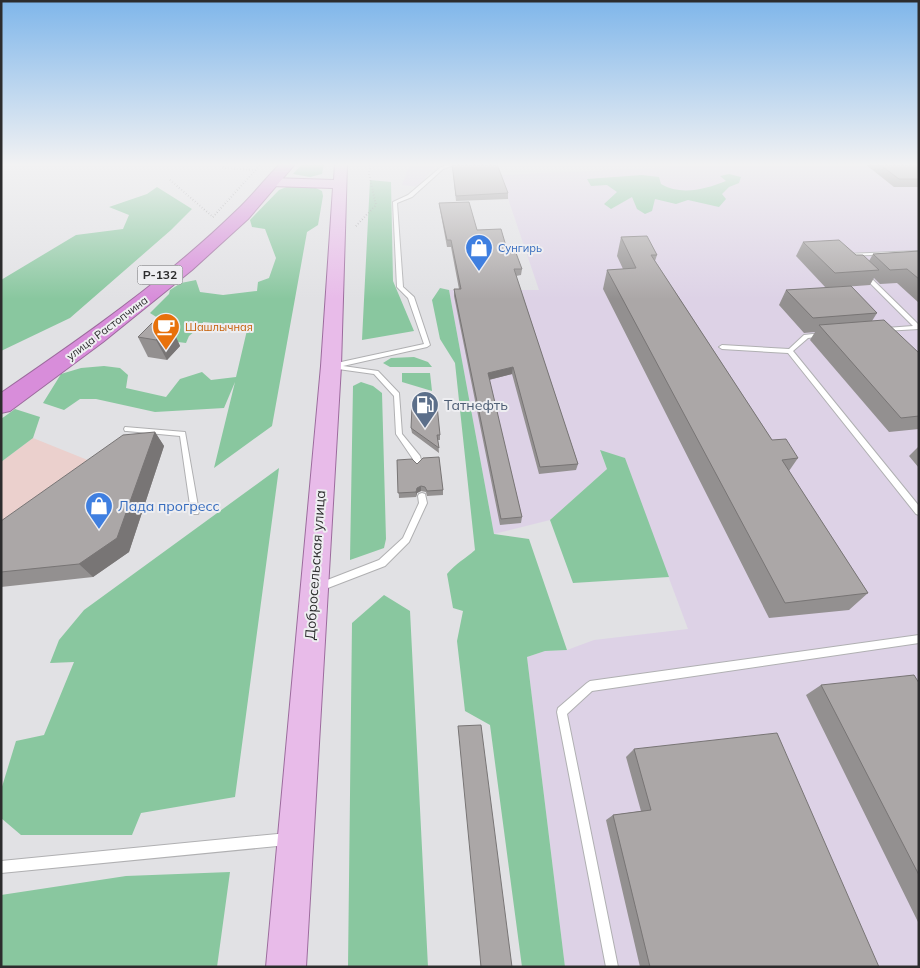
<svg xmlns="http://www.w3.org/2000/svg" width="920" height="968" font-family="Mulish,sans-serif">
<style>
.commercial{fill:#ebd0cd}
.industrial{fill:#ddd2e6}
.green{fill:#89c79f}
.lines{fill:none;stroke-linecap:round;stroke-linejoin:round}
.lane-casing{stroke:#b0b0b2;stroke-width:2}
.primary-casing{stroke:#9c6b9d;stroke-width:2}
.highway-casing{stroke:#9c6b9d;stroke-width:2}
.path{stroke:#8a8a8c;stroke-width:2;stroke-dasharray:0.5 2.5;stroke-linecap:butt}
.lane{fill:#fff;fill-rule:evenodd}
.primary{fill:#e8bbe9;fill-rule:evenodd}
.highway{fill:#d88dda;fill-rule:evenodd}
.wall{fill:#939090}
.shaded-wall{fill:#787575}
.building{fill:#aba7a7;stroke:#787575}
.labels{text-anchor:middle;stroke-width:4;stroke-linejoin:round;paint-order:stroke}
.far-shop-label{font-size:11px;fill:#366cbe;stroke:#eeeef1;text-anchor:start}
.far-food-label{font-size:11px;fill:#c56008;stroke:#eeeef1;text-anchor:start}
.far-street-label{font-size:11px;fill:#2c2c2d;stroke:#eeeef1}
.shield{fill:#eeeef1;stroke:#666668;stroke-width:1}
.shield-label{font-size:12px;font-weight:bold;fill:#2c2c2d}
.service-label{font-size:14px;fill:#4e5e75;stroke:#eeeef1;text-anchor:start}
.shop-label{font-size:14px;fill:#366cbe;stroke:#eeeef1;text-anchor:start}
.street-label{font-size:14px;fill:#2c2c2d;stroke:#eeeef1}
</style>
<rect width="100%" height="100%" fill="#e1e1e4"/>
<path class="commercial" d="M33 438 95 463 1 545V462Z"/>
<path class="industrial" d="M410 164H512L434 167 419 187 402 185Z
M742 164H919V967H565L527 657 545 651 567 650 594 640 688 629 624 458 600 451 607 469 550 520 494 534 449 290H539L500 175Z"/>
<path class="green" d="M302 164H324L322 174 310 177 293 174Z
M729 174 741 177 739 183 729 187 722 194 726 199 719 207 688 200 676 204 655 199 652 211 645 214 637 209 632 197 611 209 604 204 617 192 607 185 591 186 587 179 642 175 659 177 661 184C681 196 706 189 726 181L720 176Z
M370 180 391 182 393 281 414 331 362 340Z
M289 186 314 187 322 191 323 196 318 225 307 232 272 426 214 468 235 382 224 408 155 412 96 399H80L64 410 43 403 61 374 81 368 104 366 120 368 128 375 126 388 166 397 180 379 202 372 211 380 236 377 248 326 203 322V324L189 336 186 343 162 340 163 331 161 320 150 313 169 294 170 290 181 283 196 280 200 292 223 295 257 291 258 282 269 278 276 258 265 229 252 227 250 220 279 190Z
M157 187 192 209 171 230 70 318 1 351V280L76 235 123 229 129 215 109 207 147 194Z
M440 288 449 290 494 534 529 539 567 650 545 651 527 657 565 967H522L490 725 465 711 457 641 463 611 453 608 447 574C456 563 465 559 475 550L455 363 440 339 432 300Z
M414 357 428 362 432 367H390L383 363 391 358Z
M402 373H430L432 391 402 382Z
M361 382 373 386 382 393 386 539 384 548 350 560 353 386Z
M15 409 40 417 33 438 1 462V419Z
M600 450 625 458 669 577 573 583 550 520 607 469Z
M279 468 235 797 141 813 132 835H21L1 818V790L16 741 44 735 74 662 50 663 59 640 84 610Z
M384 595 410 611 428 967H348L352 623Z
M230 872 217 967H1V895L126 876Z"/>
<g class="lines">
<defs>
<path id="lane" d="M452 164H457L443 169 412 197 397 203 403 287 414 297 430 345 427 347 343 366 378 371 399 393 402 434 420 456 422 464 418 467 415 466 413 459 396 434 394 396 374 374 338 369 335 367 332 368 329 366 332 364 424 344 408 298 397 287 393 202 408 195 441 167Z
M919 251V253L846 256 844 255 846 254Z
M864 275H868L919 325V329L884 331V329L886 328 913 326 864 277Z
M822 333 825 335 824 336 808 338 793 351 919 506V515L916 514 788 353 722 349 719 347 722 345 789 349 804 335Z
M125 427 185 432 199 512 198 514H192L191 512 180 436 127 431H125L124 429Z
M422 493 425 494 427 503 409 542 385 566 320 591 317 590 316 587 317 584 379 560 403 538 419 503 418 496 419 494Z
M919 635V643L592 691 567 714 618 967H606L557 712 558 708 587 683 590 681Z
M288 833 292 835 294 839 292 843 288 845 1 873V861Z"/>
<path id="primary" d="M335 164H347L341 366 306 967H266L321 366 333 188 271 186 264 182 271 178 334 180Z"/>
<path id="highway" d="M280 164H295L248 219 192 270 103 342 10 411 1 413V393C83 337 165 280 236 211 252 196 265 179 280 164Z"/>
</defs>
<use href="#lane" class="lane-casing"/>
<use href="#primary" class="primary-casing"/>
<use href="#highway" class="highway-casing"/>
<path class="path" d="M226 164 222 168 255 170
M170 180 213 217
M213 217 261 164
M356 226 376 205 369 174 370 164"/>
<use href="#lane" class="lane"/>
<use href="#primary" class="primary"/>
<use href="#highway" class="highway"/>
</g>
<path class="wall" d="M452 164 508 193V199L456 201Z
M865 164H919V187H894Z
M439 203 508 253 522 269 521 275 516 276 578 464 576 470 539 474 512 374 489 380 522 517 521 523 500 525 454 296V289H459L451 247H447L440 210Z
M621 237 657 255 655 261 772 440 798 458 789 471 868 593 849 610 769 618 603 289 607 270 623 269 617 256Z
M803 242 856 255 869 261 873 254 919 251V303L897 283 880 284 874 278 870 285 843 287 877 313 872 321 919 353V429L889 432 810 340 815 332 804 333 779 305 786 290 826 288 796 256Z
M171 326 180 346 167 360 148 357 138 337Z
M411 428 440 435V440H438L439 453 412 433Z
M155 432 164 446 129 552 93 577 1 587V521Z
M919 446V468L909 456Z
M397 460 443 490V495L427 496 426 492 421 491 417 493 416 497 399 498Z
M919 683V924L806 695 821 685Z
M634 749 879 967H640L606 820 613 815 641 811 626 757Z"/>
<path class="shaded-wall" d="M171 326 180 346 167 360 156 340Z
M513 367 512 374 488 380V373Z
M155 432 164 446 129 552 93 577 79 564Z
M421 486V491L417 493 416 497V492L417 488Z"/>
<path class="building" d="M452 164H497L508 193 456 196Z
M879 164H919V179H899Z
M469 202 477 230 501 229 508 253H516L522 269H514L578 464 540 467 513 367 488 373 522 517 501 519 454 289H461L451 240H447L439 203Z
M647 236 657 255H651L772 440 786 439 798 458 782 460 868 593 785 603 607 270 636 268 621 237Z
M839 240 856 255H863L879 270 835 273 803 242Z
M919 251V279L907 269 890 270 873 254Z
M851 286 877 313 813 318 786 290Z
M884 320 919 353V416L901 418 819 325Z
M152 323 171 326 156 340 138 337Z
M437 405 440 435H437L439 448 411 428 412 407Z
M155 432 117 538 79 564 1 572V521L123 435Z
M439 457 443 490 427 491 425 487 421 486 417 488 416 492 398 493 397 460 412 459 417 464 423 458Z
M914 675 919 683V875L821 685Z
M481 725 512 967H481L458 726Z
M777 733 879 967H650L613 815 651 810 634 749Z"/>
<linearGradient id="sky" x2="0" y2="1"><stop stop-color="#7fb6ea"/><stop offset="0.55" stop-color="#f2f2f3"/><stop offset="1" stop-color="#f2f2f3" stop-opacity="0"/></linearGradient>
<rect width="920" height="299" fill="url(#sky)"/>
<defs>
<symbol id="shop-pin" viewBox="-11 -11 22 30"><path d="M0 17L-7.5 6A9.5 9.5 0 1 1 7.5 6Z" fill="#3f7fe0" stroke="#eeeef1"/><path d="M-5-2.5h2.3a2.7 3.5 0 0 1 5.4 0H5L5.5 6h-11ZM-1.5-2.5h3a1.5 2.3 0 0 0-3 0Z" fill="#fff"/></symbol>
<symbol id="cafe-pin" viewBox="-11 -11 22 30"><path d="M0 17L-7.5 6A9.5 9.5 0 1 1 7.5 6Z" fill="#e8710a" stroke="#eeeef1"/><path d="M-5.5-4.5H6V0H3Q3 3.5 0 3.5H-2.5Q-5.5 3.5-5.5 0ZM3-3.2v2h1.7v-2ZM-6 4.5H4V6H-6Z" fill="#fff"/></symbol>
<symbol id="fuel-pin" viewBox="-11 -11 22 30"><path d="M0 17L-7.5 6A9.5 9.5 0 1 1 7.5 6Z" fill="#5c6f8a" stroke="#eeeef1"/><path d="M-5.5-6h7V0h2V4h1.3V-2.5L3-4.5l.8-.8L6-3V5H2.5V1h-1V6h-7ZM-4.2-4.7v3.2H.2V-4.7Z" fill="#fff"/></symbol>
</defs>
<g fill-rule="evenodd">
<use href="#shop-pin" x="463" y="232" width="32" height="43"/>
<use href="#cafe-pin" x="150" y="311" width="32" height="43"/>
<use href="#fuel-pin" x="409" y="389" width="32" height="43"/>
<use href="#shop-pin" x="83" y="490" width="32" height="43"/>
</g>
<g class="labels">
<g class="far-shop-label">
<text x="498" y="252">Сунгирь</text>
</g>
<g class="far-food-label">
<text x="185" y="331">Шашлычная</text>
</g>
<g class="far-street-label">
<text transform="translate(107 328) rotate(-37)" y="4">улица Растопчина</text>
</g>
<rect class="shield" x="137.5" y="265.5" width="45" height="19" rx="4"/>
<g class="shield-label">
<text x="160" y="279">Р-132</text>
</g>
<g class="service-label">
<text x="444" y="410">Татнефть</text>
</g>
<g class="shop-label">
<text x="118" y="511">Лада прогресс</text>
</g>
<g class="street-label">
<text transform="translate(315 565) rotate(-86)" y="5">Добросельская улица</text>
</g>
</g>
<rect width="920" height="968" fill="none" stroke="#2c2c2d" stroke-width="5"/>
</svg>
